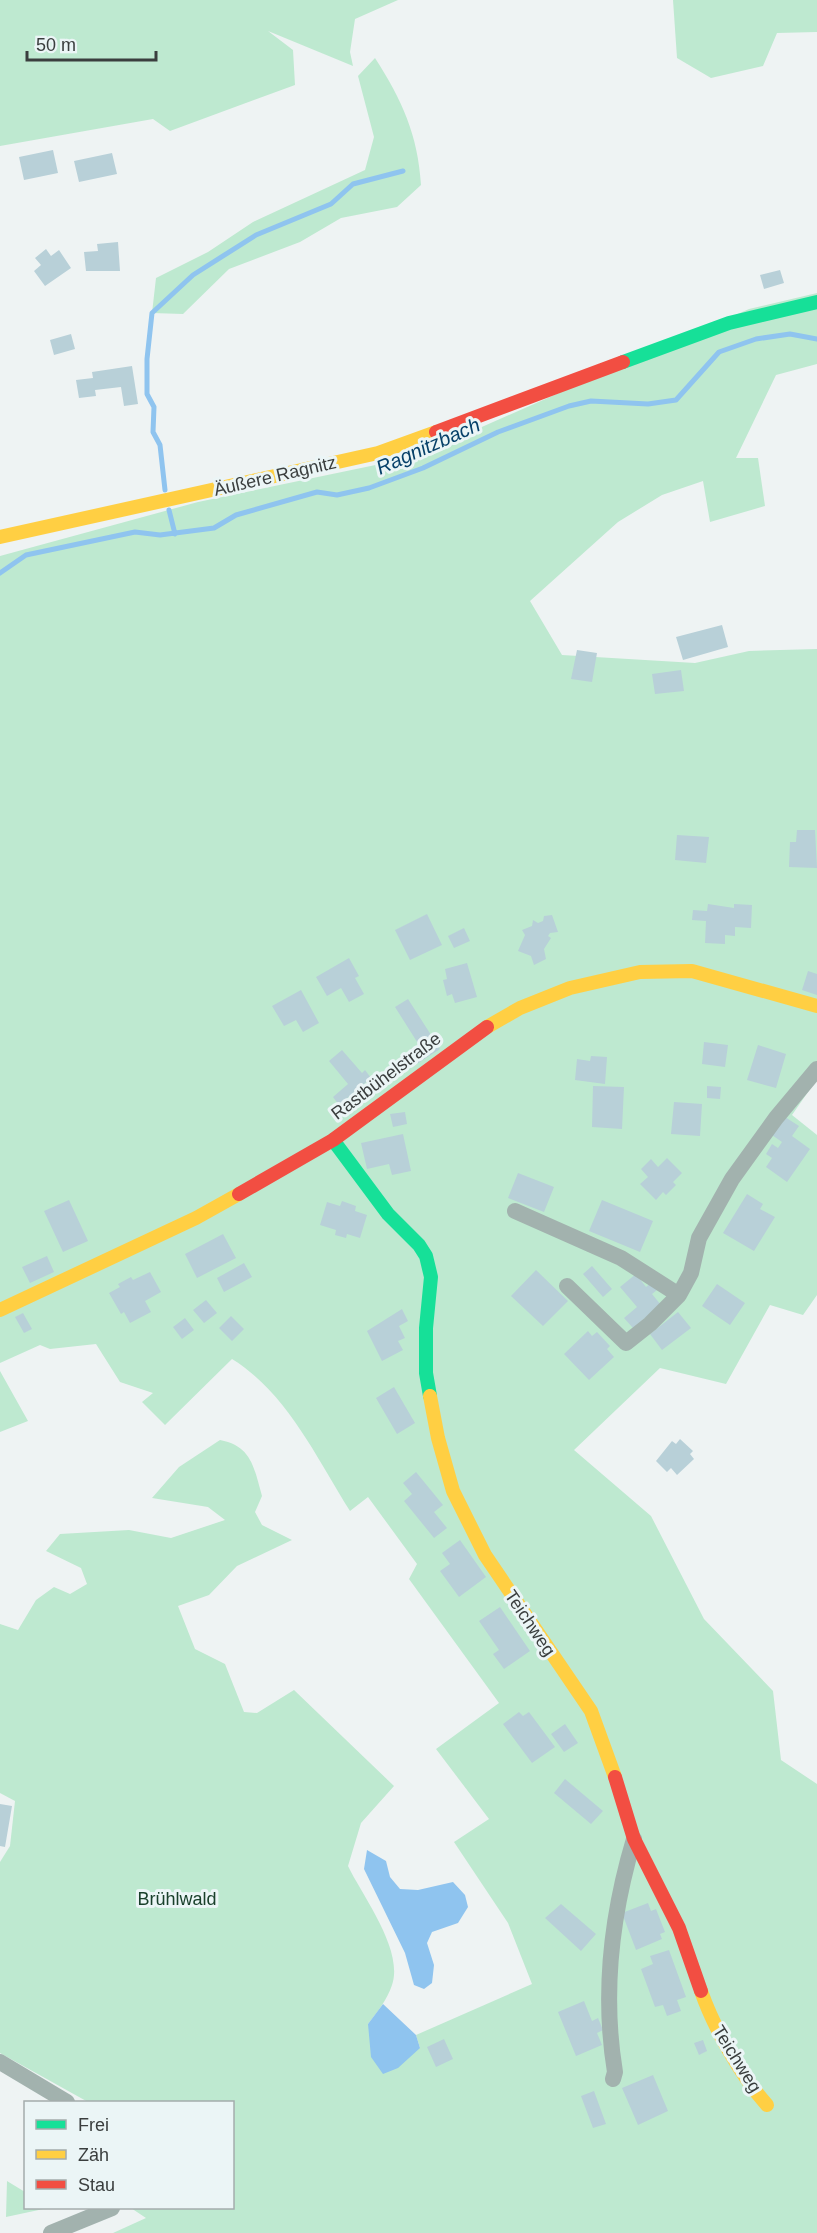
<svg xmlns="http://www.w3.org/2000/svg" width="817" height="2233" font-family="Arial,sans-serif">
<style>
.green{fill:#bee9d0}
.water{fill:#8fc4ef}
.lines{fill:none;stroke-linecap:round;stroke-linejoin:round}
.stream{stroke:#8fc4ef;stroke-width:5}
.building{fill:#b8d0d8}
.street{stroke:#a2b2ae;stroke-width:16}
.fast{stroke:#16e098;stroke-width:14}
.slow{stroke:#ffcf43;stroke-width:14}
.jam{stroke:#f24e42;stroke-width:14}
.labels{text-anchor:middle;stroke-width:6;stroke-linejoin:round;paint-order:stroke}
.street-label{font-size:18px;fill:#3a3e3e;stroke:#ebf5f6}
.park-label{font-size:18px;fill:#19402b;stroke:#ebf5f6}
.water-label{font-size:20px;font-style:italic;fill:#074169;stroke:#ebf5f6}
</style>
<rect width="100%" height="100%" fill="#eef3f3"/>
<path class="green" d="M0 0H398L355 19 350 52 353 66 268 31 293 50 295 85 170 131 153 119 0 146Z
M673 0H817V32L777 33 763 66 711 78 677 58Z
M375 58C402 100 418 135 421 185L397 207 341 218 300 242 229 269 183 314 152 313 156 278 208 252 253 222 365 170 374 137 358 76Z
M817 293V364L776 375 736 458H758L765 506 710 522 703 481 662 495 618 522 530 601 562 655 695 663 749 651 817 649V1079L792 1115 817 1135V1295L803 1315 770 1305 726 1384 660 1368 574 1450 651 1516 704 1619 773 1691 781 1760 817 1784V2233H113L146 2218 131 2208H232V2102H88L0 2053V1862L10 1846 15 1801 0 1793V1624L18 1630 36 1600 54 1587 70 1594 87 1584 81 1568 46 1551 60 1534 129 1530 171 1538 225 1520 208 1507 152 1498 179 1467 220 1440C252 1446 254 1468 262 1496L255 1512 262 1525 292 1540 237 1566 209 1595 178 1606 195 1649 225 1664 244 1712 257 1713 294 1690 394 1786 361 1823 348 1866C363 1897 404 1950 392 1985 387 2000 378 2011 368 2024L420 2048 416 2035 532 1984 508 1923 454 1842 489 1819 436 1749 499 1703 409 1579 417 1564 368 1497 350 1511C316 1457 287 1393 232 1359L165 1425 142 1402 153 1393 120 1382 96 1344 50 1349 40 1345 0 1363V556L198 502 414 457 749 309Z
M0 1371 28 1421 0 1432Z
M7 2181 25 2192 26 2208H48L6 2217Z"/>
<path class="water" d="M367 1850 386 1861 390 1877 400 1889 418 1890 453 1882 465 1895 468 1907 458 1923 432 1932 427 1943 434 1965 432 1983 424 1989 414 1985 405 1953 364 1869Z
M383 2004 416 2035 420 2048 398 2068 383 2074 371 2057 368 2024Z"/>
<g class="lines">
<path class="stream" d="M165 490 160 445 153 432 154 407 147 394V359L152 313 193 275 256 235 331 204 353 184 403 171
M169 510 175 534
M0 573 26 555 135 532 160 535 214 528 236 515 317 492 337 495 369 488 423 468 498 432 569 406 591 401 648 404 676 400 719 352 756 339 790 334 817 339"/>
</g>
<path class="building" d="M53 150 58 173 24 180 19 157Z
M112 153 117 174 79 182 74 161Z
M118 242 120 271H86L84 252 98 251 97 244Z
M46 249 51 256 59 250 71 268 45 286 34 271 41 265 35 258Z
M780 270 784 283 764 289 760 275Z
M71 334 75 349 54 355 50 340Z
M132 366 138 404 124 406 121 387 95 390 96 396 79 398 76 380 93 378 92 372Z
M722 625 728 647 683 660 676 637Z
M577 650 597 653 592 682 571 679Z
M681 670 684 691 655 694 652 674Z
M797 830H815L817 868 789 867 790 842H796Z
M677 835 709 837 706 863 675 860Z
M708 904 734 908V904L752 905 751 928 735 927V936L725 935V944L705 943 706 921 692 920 693 910 707 911Z
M427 914 442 945 410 960 395 930Z
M552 915 558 932 550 933 548 936 551 938 544 949 546 959 534 965 531 956 518 951 525 935 522 930 532 926 533 920 538 923 543 921 544 916Z
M464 928 470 941 454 948 448 936Z
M349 958 359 976 355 978 364 994 349 1002 341 988 327 996 316 977Z
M467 963 477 997 455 1003 452 994 447 996 443 980 447 979 445 969Z
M808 971 817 974V995L802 990Z
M301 990 319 1023 303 1032 296 1020 284 1026 272 1006Z
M408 999 440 1049 412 1067 404 1055 419 1045 395 1007Z
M704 1042 728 1045 725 1067 702 1064Z
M758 1045 786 1054 776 1088 747 1080Z
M342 1050 362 1073 365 1070 371 1078 339 1105 333 1097 348 1084 329 1061Z
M591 1056 607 1057 605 1084 575 1080 577 1059 590 1061Z
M593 1086 624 1087 622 1129 592 1127Z
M707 1086 721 1087 720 1099 707 1098Z
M674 1102 702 1104 700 1136 671 1134Z
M405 1112 407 1124 393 1127 390 1114Z
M785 1117 799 1126 792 1136 810 1149 787 1182 766 1167 772 1158 766 1154 772 1144 778 1148 782 1142 772 1135Z
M403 1134 411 1171 392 1175 389 1164 367 1169 361 1143Z
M667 1158 682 1173 673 1182 676 1185 666 1195 663 1192 656 1200 640 1184 648 1177 641 1169 651 1159 658 1167Z
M518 1173 554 1187 544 1212 508 1198Z
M747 1194 763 1204 760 1209 775 1217 754 1251 723 1233Z
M69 1200 88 1241 63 1252 44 1211Z
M602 1200 653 1221 640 1252 589 1231Z
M342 1201 356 1206 355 1211 367 1215 360 1238 347 1234 346 1238 335 1235 336 1230 320 1225 327 1202 340 1206Z
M223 1234 236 1258 197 1278 185 1254Z
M47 1256 54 1272 30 1283 22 1267Z
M244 1263 252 1277 224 1292 217 1278Z
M592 1266 612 1289 603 1297 583 1274Z
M536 1270 568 1301 543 1326 511 1296Z
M150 1272 161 1292 145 1301 151 1312 130 1323 124 1312 121 1314 109 1293 120 1287 118 1284 131 1277 133 1280Z
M636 1274 646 1287 651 1283 657 1290 652 1294 661 1305 633 1328 624 1318 637 1307 620 1287Z
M717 1284 745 1303 730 1325 702 1306Z
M206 1300 217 1313 204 1323 193 1310Z
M402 1309 408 1321 399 1326 405 1338 398 1341 403 1350 382 1361 367 1331Z
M678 1312 691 1328 662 1350 650 1334Z
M23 1313 32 1329 24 1333 15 1317Z
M231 1316 244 1329 232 1341 219 1328Z
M185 1318 194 1330 182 1339 173 1327Z
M588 1331 592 1336 597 1332 610 1346 607 1349 614 1357 589 1380 564 1354Z
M394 1387 415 1423 397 1434 376 1398Z
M680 1439 693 1451 690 1454 694 1459 677 1475 671 1468 667 1472 656 1461 672 1441 676 1444Z
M416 1472 443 1505 434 1512 447 1528 434 1538 404 1501 412 1494 403 1483Z
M460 1540 486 1577 459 1597 440 1571 450 1564 442 1553Z
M500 1607 530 1651 504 1669 493 1654 499 1650 479 1621Z
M519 1712 523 1716 529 1712 555 1747 532 1763 503 1724Z
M565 1724 578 1743 564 1752 551 1734Z
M565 1779 603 1811 591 1824 554 1793Z
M0 1804 12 1806 5 1847 0 1846Z
M648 1903 651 1911 656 1909 665 1932 660 1934 662 1939 636 1950 622 1913Z
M561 1904 596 1934 581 1951 545 1918Z
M669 1950 686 1997 677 2000 681 2011 667 2016 663 2005 655 2007 641 1969 653 1964 650 1956Z
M584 2001 592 2021 598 2018 603 2030 597 2033 602 2045 576 2056 558 2012Z
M444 2039 453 2059 436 2067 427 2047Z
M703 2040 707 2051 699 2055 694 2043Z
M653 2075 668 2111 638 2125 622 2088Z
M594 2091 606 2124 593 2128 581 2096Z"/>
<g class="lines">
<path class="street" d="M515 1211 621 1258 679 1295 691 1273 699 1238 732 1179 776 1118 817 1069
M567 1286 626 1343 650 1324 679 1295
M0 2062 67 2102
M613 2079 615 2072C602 1993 611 1916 634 1839
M51 2233 112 2208"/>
<path class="fast" d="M623 362 729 323 817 302
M333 1140 388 1214 419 1245 426 1256 431 1277 426 1328V1373L430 1396"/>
<path class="slow" d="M0 537 378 453 436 432
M487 1027 520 1008 570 988 640 972 692 971 817 1006
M0 1310 196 1218 239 1194
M430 1396 438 1438 453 1491 485 1555 591 1711 615 1777
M701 1991C714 2028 741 2076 767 2105"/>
<path class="jam" d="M436 432 623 362
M239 1194 333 1140 487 1027
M615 1777 634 1839 679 1928 701 1991"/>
</g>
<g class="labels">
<g class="street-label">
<text transform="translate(275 476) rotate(-13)" y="6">Äußere Ragnitz</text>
<text transform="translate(386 1076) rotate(-37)" y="6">Rastbühelstraße</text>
<text transform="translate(530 1623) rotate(56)" y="6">Teichweg</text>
<text transform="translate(737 2059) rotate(58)" y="6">Teichweg</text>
</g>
<g class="park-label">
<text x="177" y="1905">Brühlwald</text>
</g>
<g class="water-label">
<text transform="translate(428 446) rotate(-24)" y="7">Ragnitzbach</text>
</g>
</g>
<rect x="24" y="2101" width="210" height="108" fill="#ebf5f6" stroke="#a4acac" stroke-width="1.5"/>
<rect x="36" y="2120" width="30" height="9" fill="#16e098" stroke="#a4acac" stroke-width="1.5"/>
<text x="78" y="2131" font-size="18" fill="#3a3e3e">Frei</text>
<rect x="36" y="2150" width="30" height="9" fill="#ffcf43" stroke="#a4acac" stroke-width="1.5"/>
<text x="78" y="2161" font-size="18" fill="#3a3e3e">Zäh</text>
<rect x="36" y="2180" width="30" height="9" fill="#f24e42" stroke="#a4acac" stroke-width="1.5"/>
<text x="78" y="2191" font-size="18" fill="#3a3e3e">Stau</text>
<path d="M27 51v9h129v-9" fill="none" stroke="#3a3e3e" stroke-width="3"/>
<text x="36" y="51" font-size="18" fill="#3a3e3e" stroke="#ebf5f6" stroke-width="4.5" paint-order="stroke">50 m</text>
</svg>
